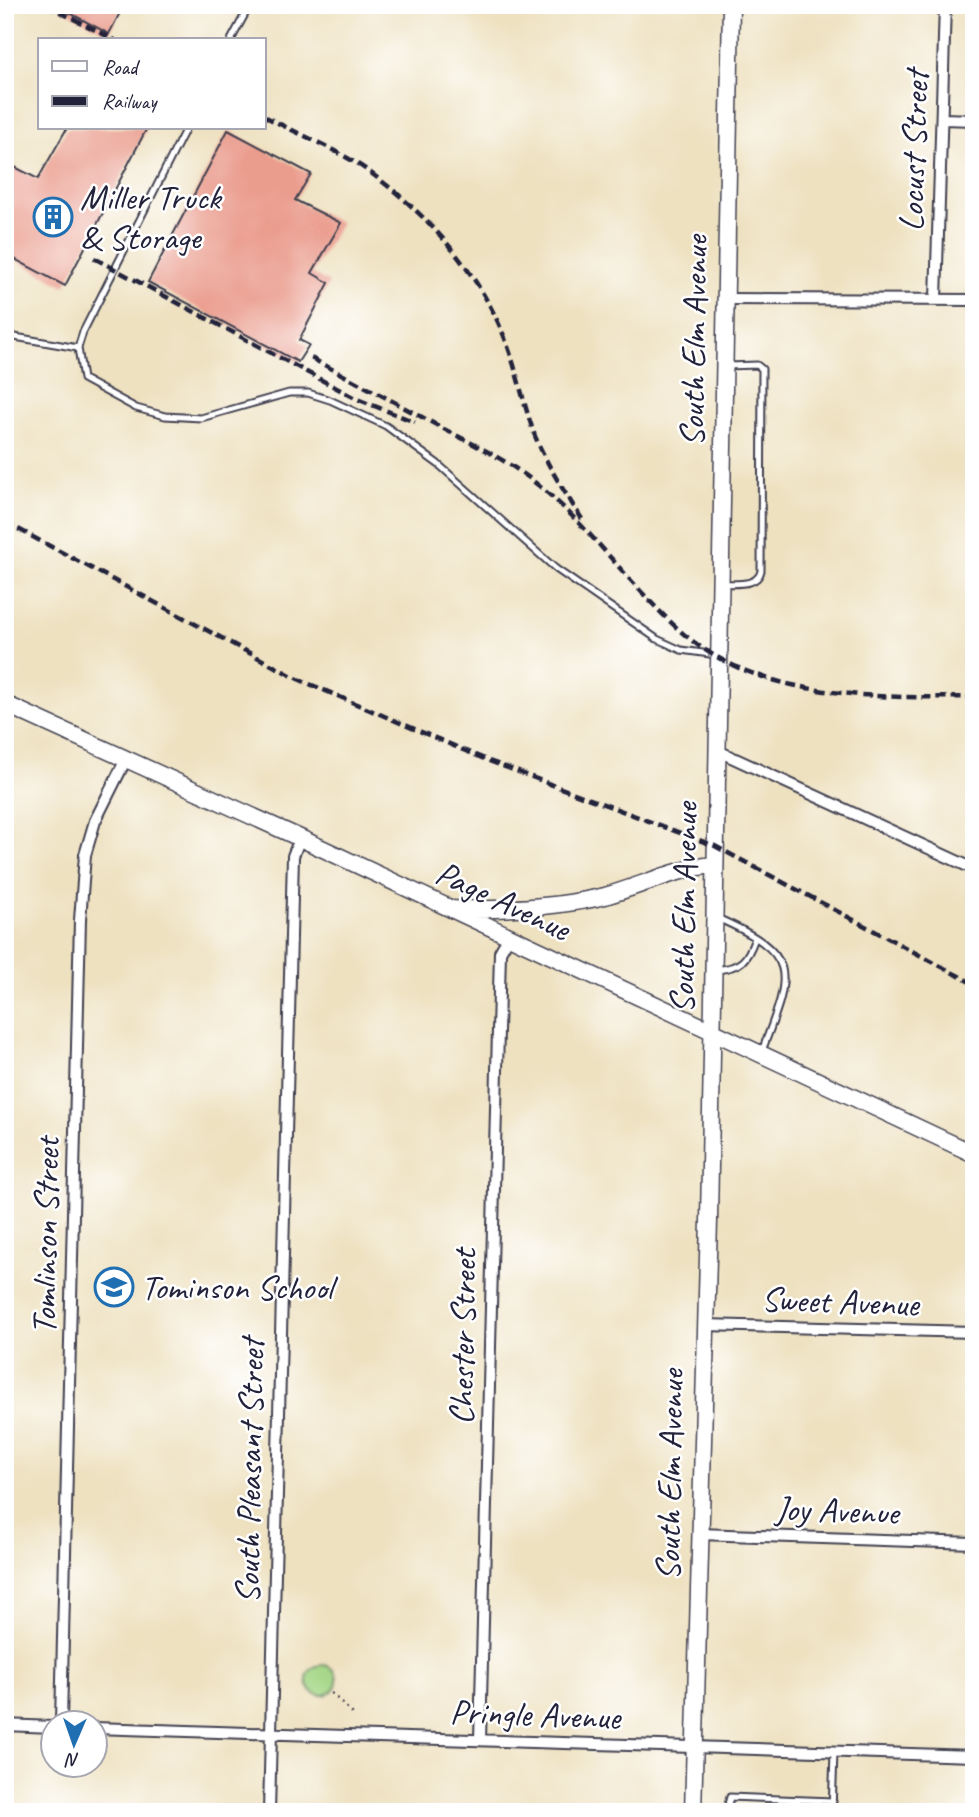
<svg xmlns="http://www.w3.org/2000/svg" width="979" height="1817" font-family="Caveat,sans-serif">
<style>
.green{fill:#a3d584;stroke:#627c60;stroke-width:2}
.building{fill:#ea9c8d}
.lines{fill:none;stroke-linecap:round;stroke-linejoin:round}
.lane-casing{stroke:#413f4f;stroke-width:9}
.street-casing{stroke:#413f4f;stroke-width:14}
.secondary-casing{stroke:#413f4f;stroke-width:19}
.path{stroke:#413f4f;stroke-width:2.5;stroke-dasharray:2 5;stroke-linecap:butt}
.lane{stroke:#fff;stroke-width:5}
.street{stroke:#fff;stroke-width:10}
.secondary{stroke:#fff;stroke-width:16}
.rail{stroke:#22223b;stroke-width:4.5;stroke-dasharray:10 5;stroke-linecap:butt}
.labels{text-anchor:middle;stroke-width:5;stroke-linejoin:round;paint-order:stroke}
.street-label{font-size:35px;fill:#22223b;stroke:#fff}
.poi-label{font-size:35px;fill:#22223b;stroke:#fff;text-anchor:start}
</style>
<rect width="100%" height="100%" fill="#fff"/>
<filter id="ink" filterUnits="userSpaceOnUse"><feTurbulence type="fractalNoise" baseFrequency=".0143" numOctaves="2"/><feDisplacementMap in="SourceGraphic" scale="14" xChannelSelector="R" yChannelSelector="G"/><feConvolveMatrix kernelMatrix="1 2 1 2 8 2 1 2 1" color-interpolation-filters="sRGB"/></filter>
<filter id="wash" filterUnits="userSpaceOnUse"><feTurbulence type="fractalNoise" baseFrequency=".00686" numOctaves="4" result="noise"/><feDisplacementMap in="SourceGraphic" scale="28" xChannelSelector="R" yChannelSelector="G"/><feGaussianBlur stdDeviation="1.57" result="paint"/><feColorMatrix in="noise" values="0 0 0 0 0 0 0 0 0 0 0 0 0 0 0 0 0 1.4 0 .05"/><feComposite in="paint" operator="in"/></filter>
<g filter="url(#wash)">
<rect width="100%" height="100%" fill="#eee1c0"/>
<path class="green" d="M307 1680a15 15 0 1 1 30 0a15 15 0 1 1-30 0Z"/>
<g id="blocks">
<path class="building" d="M55 5H124L109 34Z
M67 128H147L65 286 5 254V162L38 179Z
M228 130 311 174 295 200 341 223 312 273 329 283 299 340 309 345 298 362 148 282Z"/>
</g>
</g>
<g filter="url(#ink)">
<use href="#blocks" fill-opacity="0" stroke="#413f4f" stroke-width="2"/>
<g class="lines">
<defs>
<path id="lane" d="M231 40 250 5
M186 128 83 332 78 348 83 379 136 408 165 416 201 418 289 393H308L330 400 386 426 438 464 556 569 657 639 681 650 717 655
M5 331 15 337 78 348
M722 584C736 583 757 587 761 571L762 369 757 365 727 366
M717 918C802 955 791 974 762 1051
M717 970C741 967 747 961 755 938
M726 1812 730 1797 833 1801
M832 1812 834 1752"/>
<path id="street" d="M943 119 974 120
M725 299 974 300
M936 299 945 5
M716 750 974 869
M704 1325 974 1332
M699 1534 974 1543
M61 1722 80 920 85 855 95 821 126 759
M5 1725 52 1727
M94 1728 974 1756
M480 1740 500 952 508 938
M269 1812 293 856 300 838"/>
<path id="secondary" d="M5 704 300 838 974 1154
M453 909C504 910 555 908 605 896 641 886 677 868 714 865
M693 1812 709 1220 731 5"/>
</defs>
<use href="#lane" class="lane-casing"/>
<use href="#street" class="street-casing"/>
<use href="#secondary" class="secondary-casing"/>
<path class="path" d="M331 1693 353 1714"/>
<use href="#lane" class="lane"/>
<use href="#street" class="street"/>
<use href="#secondary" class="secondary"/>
<path class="rail" d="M46 5 115 40
M264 116C298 134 337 149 368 171 423 210 474 266 501 329 516 363 522 401 535 436 547 465 565 493 582 519
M94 258 357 399 415 422
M311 358C355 381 398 404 442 428 473 444 505 459 533 481 588 524 627 582 677 628 754 700 876 698 974 697
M5 522 298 679 489 761 715 846 974 984"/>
</g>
</g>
<defs>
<symbol id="building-ring" viewBox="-11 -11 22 22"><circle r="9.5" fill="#fff" stroke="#1f6fb2" stroke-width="1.5"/><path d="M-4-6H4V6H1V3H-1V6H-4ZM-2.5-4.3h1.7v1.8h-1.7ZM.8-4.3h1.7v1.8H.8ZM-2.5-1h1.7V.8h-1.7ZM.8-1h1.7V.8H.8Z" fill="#1f6fb2"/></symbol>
<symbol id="school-ring" viewBox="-11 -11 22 22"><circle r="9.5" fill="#fff" stroke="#1f6fb2" stroke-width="1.5"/><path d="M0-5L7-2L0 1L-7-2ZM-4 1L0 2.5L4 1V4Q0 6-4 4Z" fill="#1f6fb2"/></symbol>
</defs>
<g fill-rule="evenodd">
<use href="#building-ring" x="31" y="195" width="44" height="44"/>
<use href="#school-ring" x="92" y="1265" width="44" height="44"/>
</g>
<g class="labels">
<g class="street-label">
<text transform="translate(913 151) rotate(-88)" y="12">Locust Street</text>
<text transform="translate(693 341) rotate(-89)" y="12">South Elm Avenue</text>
<text transform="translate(503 900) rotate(25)" y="12">Page Avenue</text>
<text transform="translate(683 908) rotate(-89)" y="12">South Elm Avenue</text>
<text transform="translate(45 1236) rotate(-89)" y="12">Tomlinson Street</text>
<text transform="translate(840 1301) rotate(2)" y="12">Sweet Avenue</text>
<text transform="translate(462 1337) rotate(-89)" y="12">Chester Street</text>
<text transform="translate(249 1471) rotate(-89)" y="12">South Pleasant Street</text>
<text transform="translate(669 1475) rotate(-89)" y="12">South Elm Avenue</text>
<text transform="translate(837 1510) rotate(2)" y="12">Joy Avenue</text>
<text transform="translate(535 1714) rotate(2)" y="12">Pringle Avenue</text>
</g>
<g class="poi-label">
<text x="80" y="209">Miller Truck<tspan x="80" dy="40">&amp; Storage</tspan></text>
<text x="141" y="1299">Tominson School</text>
</g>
</g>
<rect width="979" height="1817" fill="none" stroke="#fff" stroke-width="28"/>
<rect x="38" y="38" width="228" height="91" fill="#ffffff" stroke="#a7a7b1" stroke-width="2"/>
<rect x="52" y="61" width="35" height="10" fill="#ffffff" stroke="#a7a7b1" stroke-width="2"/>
<text x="102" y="74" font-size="21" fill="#22223b">Road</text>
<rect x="52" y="96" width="35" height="10" fill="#22223b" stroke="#a7a7b1" stroke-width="2"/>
<text x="102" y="108" font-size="21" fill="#22223b">Railway</text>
<g transform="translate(74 1744) rotate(182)"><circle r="33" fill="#ffffff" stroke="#a7a7b1" stroke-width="2"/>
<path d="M0-5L12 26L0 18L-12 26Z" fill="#1f6fb2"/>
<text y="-10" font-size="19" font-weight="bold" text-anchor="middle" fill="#22223b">N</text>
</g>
</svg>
